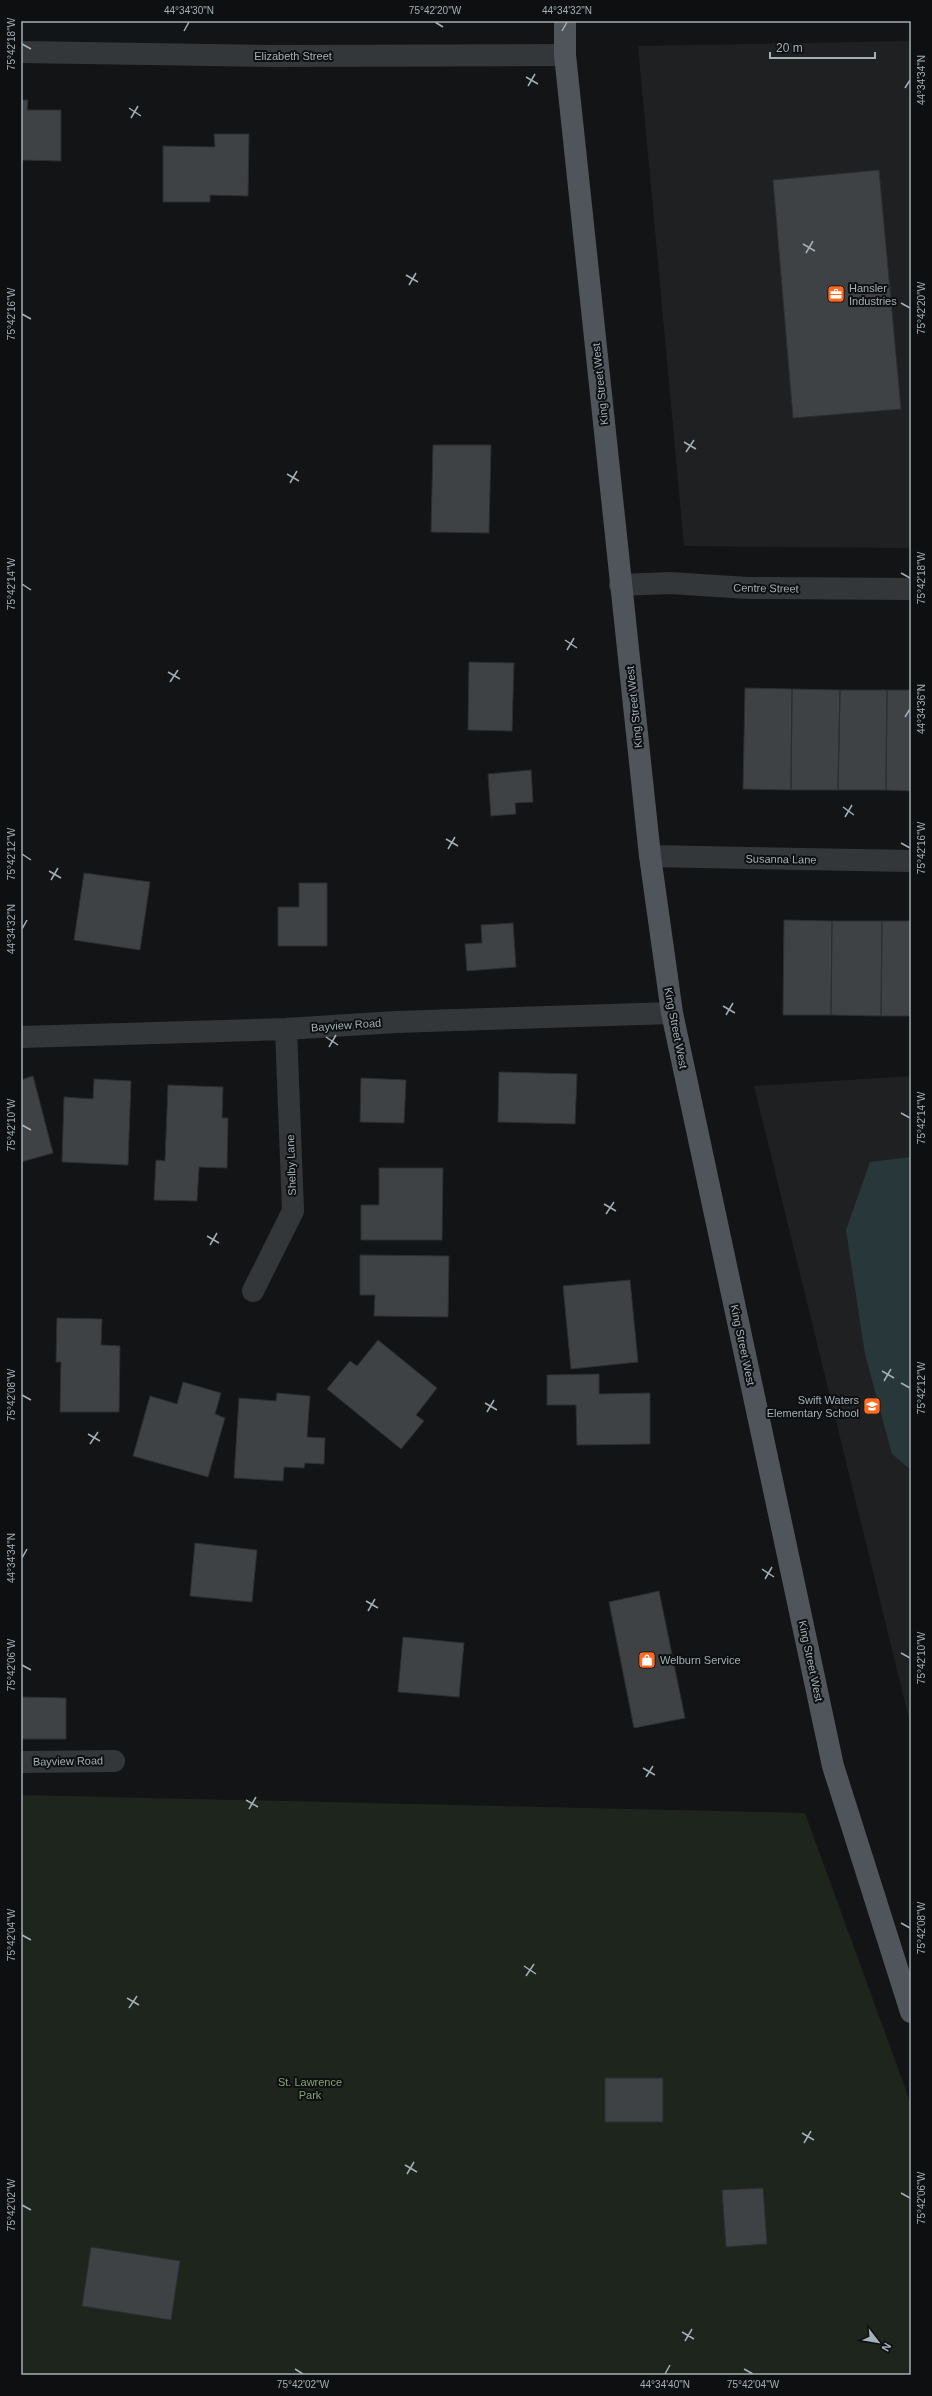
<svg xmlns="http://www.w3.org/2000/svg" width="932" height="2396" font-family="Arial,sans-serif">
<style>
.built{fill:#1f2022}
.green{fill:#1e251d}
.water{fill:#28383a}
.building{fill:#3f4245;stroke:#2d2e31}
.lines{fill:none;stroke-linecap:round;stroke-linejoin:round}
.street{stroke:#34373a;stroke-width:22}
.primary{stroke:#4f555a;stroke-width:22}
.ticks{fill:none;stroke:#a3b0b7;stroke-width:1.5}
.labels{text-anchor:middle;stroke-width:4;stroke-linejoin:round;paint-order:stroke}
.street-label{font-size:11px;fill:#a3b0b7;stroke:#0e0f10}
.poi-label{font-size:11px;fill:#a3b0b7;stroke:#0e0f10;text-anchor:start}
.park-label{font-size:11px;fill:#84a379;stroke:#0e0f10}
.neatline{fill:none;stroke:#a3b0b7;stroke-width:1.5}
.ticks-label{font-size:10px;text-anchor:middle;fill:#a3b0b7}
</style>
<rect width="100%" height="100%" fill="#131415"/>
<path class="built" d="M911 41V548L684 546 638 46Z
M911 1076V1727L754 1086Z"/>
<path class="green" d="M21 1795 805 1813 911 2104V2375H21Z"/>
<path class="water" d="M911 1157V1470L892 1454 865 1354 846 1230 870 1162Z"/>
<path class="building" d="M21 100H28L27 110H61V161L21 160Z
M214 134H249L248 196 210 195V202H163V146L215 147Z
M879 170 901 409 793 418 773 180Z
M433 445H491L489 533 431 532Z
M469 662 514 663 512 731 468 730Z
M745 688 792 689 791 790 743 789Z
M792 689 840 690 838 790H791Z
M840 690H887L886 790H838Z
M887 690H911V791L886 790Z
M531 770 533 802 515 803 516 814 491 816 488 774Z
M84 873 150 882 140 950 74 940Z
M299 883H327V946H278V907H299Z
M784 920 832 921 831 1015H783Z
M832 921H882L881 1016 831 1015Z
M882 921H911V1016H881Z
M513 923 516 967 467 971 465 944 482 943 481 925Z
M499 1072 577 1074 575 1124 498 1122Z
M33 1076 53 1153 21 1162V1080Z
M361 1078 406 1080 404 1123 360 1122Z
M94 1079 131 1081 128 1165 62 1162 64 1097 93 1099Z
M168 1085 223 1087 222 1118H228L227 1168 199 1167 197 1201 154 1200 156 1160 165 1161Z
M379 1168H443L442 1240H361V1205H379Z
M360 1255 449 1256 448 1317 374 1316 375 1295H360Z
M630 1280 638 1362 571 1369 563 1286Z
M57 1318 102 1319 101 1345 120 1346 119 1412H60L61 1362H56Z
M378 1340 437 1388 416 1415 424 1421 401 1449 327 1389 350 1361 357 1366Z
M599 1374V1394L650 1393V1444L577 1445 576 1405H547V1375Z
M183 1382 221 1393 215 1414 225 1418 208 1477 133 1456 150 1396 177 1404Z
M277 1393 310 1396 307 1437 325 1438 324 1464 305 1463 304 1468 284 1467 283 1481 234 1478 239 1398 276 1401Z
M195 1543 257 1550 252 1602 190 1596Z
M659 1591 685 1718 634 1728 609 1602Z
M403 1637 464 1643 459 1697 398 1692Z
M21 1697 66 1698V1739H21Z
M605 2078H663V2122H605Z
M763 2188 767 2244 726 2247 722 2190Z
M91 2247 180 2261 171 2320 82 2306Z"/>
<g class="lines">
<path class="street" d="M21 52 275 56 565 55
M620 585 670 583 748 588 911 589
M650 856 911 861
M21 1037 286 1029 396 1022 672 1013
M253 1291 293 1211 286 1029
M21 1762 114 1761"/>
<path class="primary" d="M565 21V55L650 856 672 1013 833 1766 911 2012"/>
</g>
<path class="ticks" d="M435 22 443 27M184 31 189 22M562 31 567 22M22 44 31 49M526 77 538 84M528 86 535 74M905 88 910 80M129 108 141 116M131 118 138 106M803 244 815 251M806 253 813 241M406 275 418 282M409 285 416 273M901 303 910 308M22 314 31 319M684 442 696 449M686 452 694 440M287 474 299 481M290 483 297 471M901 573 910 578M22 584 31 590M565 640 577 648M567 650 574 638M168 672 180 679M170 682 178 670M905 717 910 709M843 807 854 815M845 817 852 805M446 839 458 846M901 843 910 848M448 849 455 837M22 854 31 860M49 871 61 878M51 880 58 868M22 929 27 920M723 1006 735 1013M726 1015 733 1003M326 1037 338 1045M329 1047 336 1035M901 1113 910 1118M22 1125 31 1130M604 1204 616 1211M606 1214 614 1202M207 1236 219 1243M210 1245 217 1233M882 1371 894 1378M884 1381 891 1369M901 1383 910 1388M22 1395 31 1400M485 1403 497 1410M487 1412 494 1400M88 1434 100 1441M90 1444 98 1432M22 1558 27 1549M762 1569 774 1577M765 1579 772 1567M366 1601 378 1608M368 1611 375 1599M901 1653 910 1658M22 1665 31 1670M643 1768 655 1775M646 1777 653 1766M246 1800 258 1807M249 1809 256 1797M901 1923 910 1928M22 1935 31 1940M524 1966 536 1974M526 1976 534 1964M127 1998 139 2005M129 2008 137 1996M802 2133 814 2140M804 2143 811 2131M405 2165 417 2172M407 2174 414 2162M901 2193 910 2198M22 2205 31 2210M682 2332 694 2339M685 2341 692 2329M295 2369 303 2374M744 2369 753 2374M665 2374 670 2365"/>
<defs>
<symbol id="office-square" viewBox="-11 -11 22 22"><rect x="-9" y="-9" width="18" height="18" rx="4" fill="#ff6a21" stroke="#0e0f10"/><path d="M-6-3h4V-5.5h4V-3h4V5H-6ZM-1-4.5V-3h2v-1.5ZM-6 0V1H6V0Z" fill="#fff"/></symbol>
<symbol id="school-square" viewBox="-11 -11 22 22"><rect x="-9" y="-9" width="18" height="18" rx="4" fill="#ff6a21" stroke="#0e0f10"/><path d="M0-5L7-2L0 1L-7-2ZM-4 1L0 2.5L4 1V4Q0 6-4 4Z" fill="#fff"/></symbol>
<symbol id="shop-square" viewBox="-11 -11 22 22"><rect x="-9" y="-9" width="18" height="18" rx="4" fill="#ff6a21" stroke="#0e0f10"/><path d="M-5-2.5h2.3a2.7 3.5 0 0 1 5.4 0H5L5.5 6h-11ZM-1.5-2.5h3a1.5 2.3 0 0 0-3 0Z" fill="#fff"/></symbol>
</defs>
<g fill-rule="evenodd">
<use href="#office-square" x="826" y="284" width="20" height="20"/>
<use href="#school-square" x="862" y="1396" width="20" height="20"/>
<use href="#shop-square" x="637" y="1650" width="20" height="20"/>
</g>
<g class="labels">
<g class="street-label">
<text x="293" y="60">Elizabeth Street</text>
<text transform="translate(600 384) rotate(-96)" y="4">King Street West</text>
<text transform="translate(766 588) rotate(1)" y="4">Centre Street</text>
<text transform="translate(634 707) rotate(-96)" y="4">King Street West</text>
<text transform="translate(781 859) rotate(1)" y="4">Susanna Lane</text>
<text transform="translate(346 1025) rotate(-4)" y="4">Bayview Road</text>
<text transform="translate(676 1028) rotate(79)" y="4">King Street West</text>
<text transform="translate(291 1165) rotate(-92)" y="4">Shelby Lane</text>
<text transform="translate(743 1345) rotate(78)" y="4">King Street West</text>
<text transform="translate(811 1661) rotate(78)" y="4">King Street West</text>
<text transform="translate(68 1761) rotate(-1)" y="4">Bayview Road</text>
</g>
<g class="poi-label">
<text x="849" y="292">Hansler<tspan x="849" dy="13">Industries</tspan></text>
<text x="859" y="1404" text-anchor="end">Swift Waters<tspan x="859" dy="13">Elementary School</tspan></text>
<text x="660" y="1664">Welburn Service</text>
</g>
<g class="park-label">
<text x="310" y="2086">St. Lawrence<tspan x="310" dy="13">Park</tspan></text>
</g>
</g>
<rect width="932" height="2396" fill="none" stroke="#0e0f10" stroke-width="44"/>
<g transform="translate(878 2342) rotate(121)" stroke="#0e0f10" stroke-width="3" paint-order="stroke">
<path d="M0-3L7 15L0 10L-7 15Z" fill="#a3b0b7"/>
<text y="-6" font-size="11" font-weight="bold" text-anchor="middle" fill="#a3b0b7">N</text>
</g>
<path d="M770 52v6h105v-6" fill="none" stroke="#a3b0b7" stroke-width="2"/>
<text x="776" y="52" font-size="12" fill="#a3b0b7" stroke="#0e0f10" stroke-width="3" paint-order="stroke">20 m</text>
<rect x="22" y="22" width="888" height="2352" class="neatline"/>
<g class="ticks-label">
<text x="189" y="14">44°34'30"N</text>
<text x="435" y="14">75°42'20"W</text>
<text x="567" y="14">44°34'32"N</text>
<text transform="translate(11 44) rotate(-90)" y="4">75°42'18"W</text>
<text transform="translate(921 80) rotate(-90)" y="4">44°34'34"N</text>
<text transform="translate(921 308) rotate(-90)" y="4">75°42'20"W</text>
<text transform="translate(11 314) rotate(-90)" y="4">75°42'16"W</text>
<text transform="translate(921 578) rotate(-90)" y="4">75°42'18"W</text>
<text transform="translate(11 584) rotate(-90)" y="4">75°42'14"W</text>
<text transform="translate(921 709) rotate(-90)" y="4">44°34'36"N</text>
<text transform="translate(921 848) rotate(-90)" y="4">75°42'16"W</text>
<text transform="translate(11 854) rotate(-90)" y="4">75°42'12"W</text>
<text transform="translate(11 929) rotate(-90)" y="4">44°34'32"N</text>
<text transform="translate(921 1118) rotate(-90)" y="4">75°42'14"W</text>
<text transform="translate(11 1125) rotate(-90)" y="4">75°42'10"W</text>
<text transform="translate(921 1388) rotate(-90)" y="4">75°42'12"W</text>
<text transform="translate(11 1395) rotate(-90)" y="4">75°42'08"W</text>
<text transform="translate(11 1558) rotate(-90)" y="4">44°34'34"N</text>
<text transform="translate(921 1658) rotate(-90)" y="4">75°42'10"W</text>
<text transform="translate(11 1665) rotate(-90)" y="4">75°42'06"W</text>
<text transform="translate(921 1928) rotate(-90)" y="4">75°42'08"W</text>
<text transform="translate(11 1935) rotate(-90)" y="4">75°42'04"W</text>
<text transform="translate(921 2198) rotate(-90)" y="4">75°42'06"W</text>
<text transform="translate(11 2205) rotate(-90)" y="4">75°42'02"W</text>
<text x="303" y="2388">75°42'02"W</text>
<text x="665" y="2388">44°34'40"N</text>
<text x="753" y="2388">75°42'04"W</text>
</g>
</svg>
